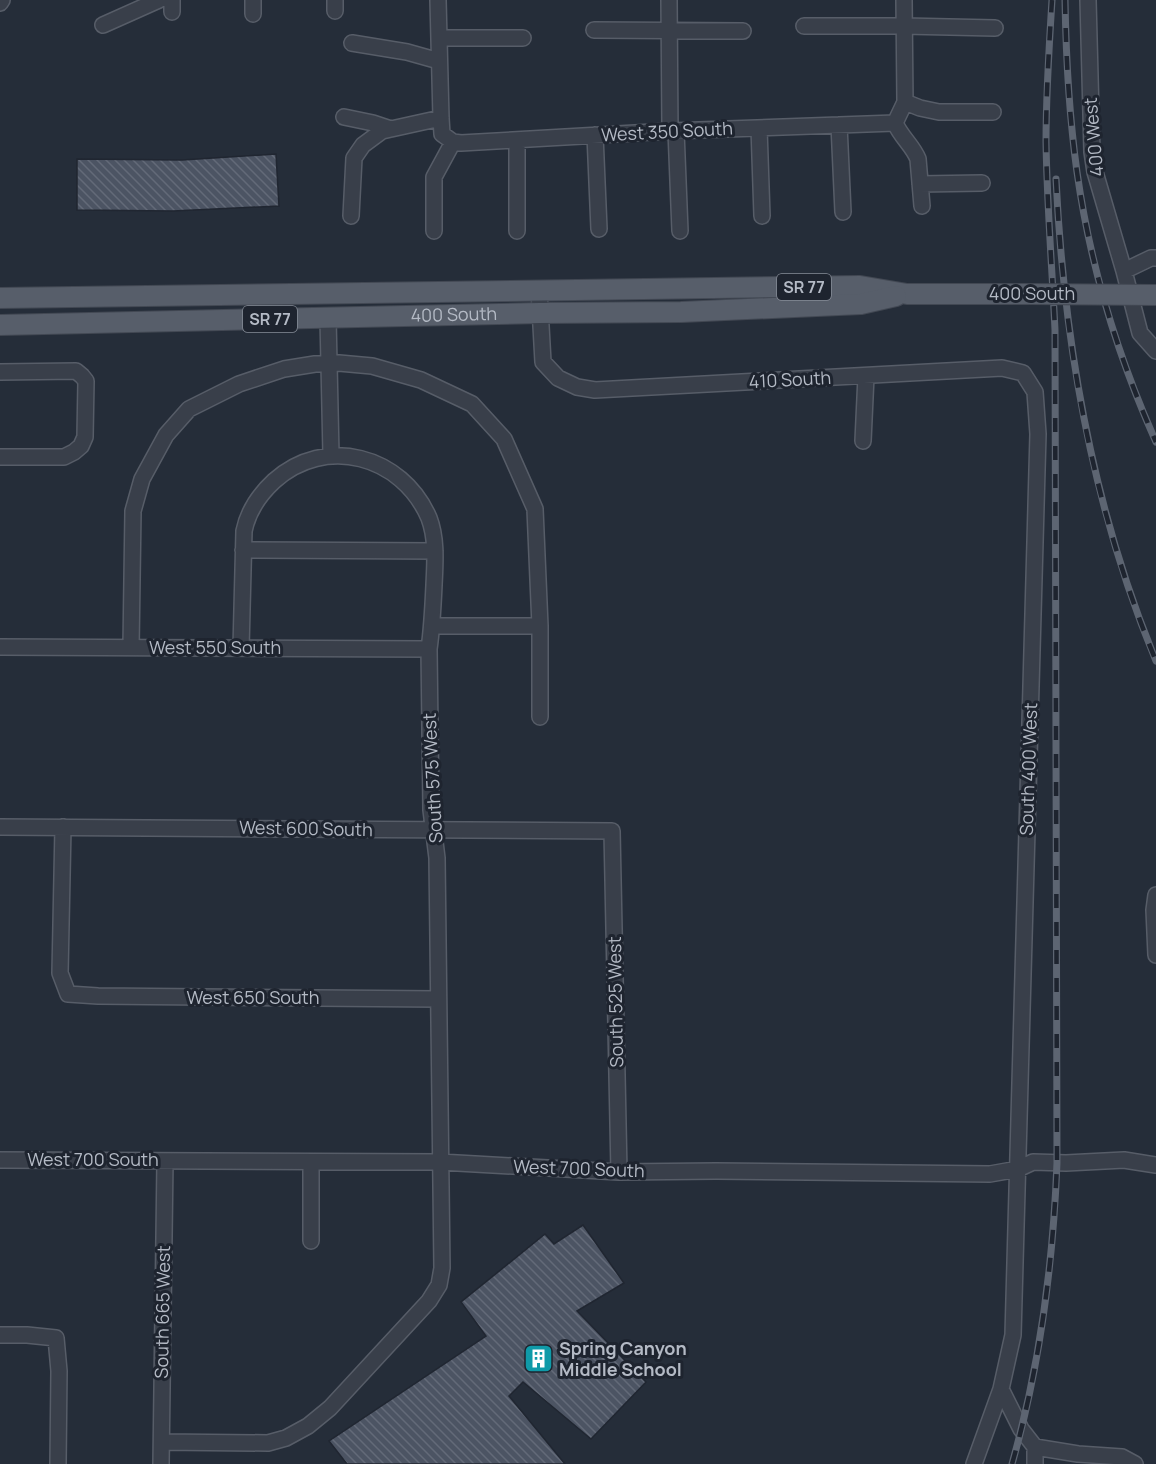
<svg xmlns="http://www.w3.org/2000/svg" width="1156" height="1464" font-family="Manrope,sans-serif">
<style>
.building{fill:url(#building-back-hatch);stroke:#202631;stroke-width:1.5}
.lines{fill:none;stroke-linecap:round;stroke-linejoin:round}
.minor-casing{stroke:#575d68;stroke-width:18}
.major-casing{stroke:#424853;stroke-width:22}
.minor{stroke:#393f4a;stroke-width:15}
.major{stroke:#575e6a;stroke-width:20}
.rail-casing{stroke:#5d6572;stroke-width:7}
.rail{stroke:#1e242f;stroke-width:4.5;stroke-dasharray:14;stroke-linecap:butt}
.major-bridge-casing{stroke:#424853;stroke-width:22;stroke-linecap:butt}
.major-bridge{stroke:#575e6a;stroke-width:20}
.labels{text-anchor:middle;stroke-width:6;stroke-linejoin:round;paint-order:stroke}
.shield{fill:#1e242f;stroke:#878d98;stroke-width:1.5}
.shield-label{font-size:16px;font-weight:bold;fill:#b4bac5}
.street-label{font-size:18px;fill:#b4bac5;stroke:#1e242f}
.poi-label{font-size:18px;font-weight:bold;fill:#b4bac5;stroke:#1e242f;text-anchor:start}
</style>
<defs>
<pattern id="building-back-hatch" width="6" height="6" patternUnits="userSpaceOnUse" patternTransform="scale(1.5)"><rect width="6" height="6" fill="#4c5463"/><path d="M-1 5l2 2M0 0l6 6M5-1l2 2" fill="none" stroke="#636a78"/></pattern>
</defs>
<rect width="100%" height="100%" fill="#252d39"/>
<path class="building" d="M276 154 279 206 173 211 77 210V159L182 160Z
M583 1225 624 1283 577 1311 646 1382 591 1439 523 1382 509 1396 565 1464H347L329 1441 486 1336 461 1302 545 1234 554 1244Z"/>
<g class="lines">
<defs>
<path id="minor" d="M335 0V11
M438 0 441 118 442 134 453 142 461 143 670 131 895 123
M669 0 670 131
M1088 0 1092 152 1095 172 1124 271 1140 333 1156 351
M0 3 2 0
M172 12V0
M253 14V0
M103 25 159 0
M804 26H904L995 28
M594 30 743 31
M439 38H523
M352 43 407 52 439 61
M905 102 920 108 939 112H993
M344 117 373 123 391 129
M895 123 905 102 904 0
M895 123C901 137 913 146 918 159L922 206
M839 125 843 212
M759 128 762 216
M676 131 680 231
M595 135 599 229
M920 184 982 183
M351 216 354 158 363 145 382 131 441 118
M434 231V177L453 142
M517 231V140
M1124 271 1151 258H1156
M539 290 543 362 558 378 577 387 595 390 1002 368 1023 373 1035 392 1038 434 1013 1335 1001 1389 974 1464
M328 318 331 455
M0 372 76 371 82 376 86 381 85 437 81 446 74 452 64 457H0
M863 441 866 376
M243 550 435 551
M0 647 429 649
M131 647 133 511 142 479 166 435 189 409 239 384 284 369 315 364 339 363 372 366 421 380 472 404 504 439 535 509 540 626H432
M540 717V626
M0 827 612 831 619 1172
M63 827 60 973 68 994 98 996 438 999
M1156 895 1154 910 1156 955
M0 1160 440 1162 619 1172 716 1171 990 1174 1018 1169 1033 1162 1066 1163 1124 1160 1156 1165
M311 1162V1241
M0 1335H27L56 1338 59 1371 58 1464
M1001 1389 1021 1429 1035 1447V1464
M162 1442 268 1443 286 1438 308 1426 330 1408 429 1301 439 1285 442 1268 437 858 431 810 429 649C432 628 433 607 434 585 435 563 437 539 429 518 402 455 325 435 274 481 259 495 248 511 244 531L241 648
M1035 1447 1078 1454 1122 1457 1135 1464
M161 1464 165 1161"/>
<g id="major">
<path d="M0 298 860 286 907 294H1029"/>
<path id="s1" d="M0 325 540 313 681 312 861 304 896 296"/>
</g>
</defs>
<use href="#minor" class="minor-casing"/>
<use href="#major" class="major-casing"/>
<use href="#minor" class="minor"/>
<use href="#major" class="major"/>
<defs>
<path id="rail" d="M1065 0C1066 58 1069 115 1077 172 1090 265 1118 357 1156 442
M1056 179C1064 345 1092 507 1156 661
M1012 1464C1040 1366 1053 1264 1057 1163L1055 330C1052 267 1047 205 1046 142 1046 95 1049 47 1052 0"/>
</defs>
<use href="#rail" class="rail-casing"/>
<use href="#rail" class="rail"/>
<defs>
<path id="major-bridge" d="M1029 294 1156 295"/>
</defs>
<use href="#major-bridge" class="major-bridge-casing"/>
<use href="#major-bridge" class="major-bridge"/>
</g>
<defs>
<symbol id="building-square" viewBox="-11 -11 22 22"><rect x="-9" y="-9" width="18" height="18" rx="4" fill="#0f9aa8" stroke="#1e242f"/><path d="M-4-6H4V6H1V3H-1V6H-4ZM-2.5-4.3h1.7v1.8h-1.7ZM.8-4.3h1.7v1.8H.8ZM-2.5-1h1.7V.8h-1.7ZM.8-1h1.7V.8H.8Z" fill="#fff"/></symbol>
</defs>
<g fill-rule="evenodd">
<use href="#building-square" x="522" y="1342" width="33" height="33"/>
</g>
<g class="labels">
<g class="shield">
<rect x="777" y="274" width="54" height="26" rx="4.5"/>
<rect x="243" y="306" width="54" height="26" rx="4.5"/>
</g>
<g class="shield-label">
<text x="804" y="293">SR 77</text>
<text x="270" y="325">SR 77</text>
</g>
<g class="street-label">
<text transform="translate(667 132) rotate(-3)" y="6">West 350 South</text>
<text transform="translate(1094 137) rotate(-95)" y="6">400 West</text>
<text x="1032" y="300">400 South</text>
<text dy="6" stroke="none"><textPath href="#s1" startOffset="454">400 South</textPath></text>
<text transform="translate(790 380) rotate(-3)" y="6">410 South</text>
<text x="215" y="654">West 550 South</text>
<text transform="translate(1029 769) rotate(-88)" y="6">South 400 West</text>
<text transform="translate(433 778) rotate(-93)" y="6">South 575 West</text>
<text transform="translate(306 829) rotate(1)" y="6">West 600 South</text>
<text x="253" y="1004">West 650 South</text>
<text transform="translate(616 1002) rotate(-91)" y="6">South 525 West</text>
<text x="93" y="1166">West 700 South</text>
<text transform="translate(579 1169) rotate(2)" y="6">West 700 South</text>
<text transform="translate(163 1312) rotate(-89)" y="6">South 665 West</text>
</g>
<g class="poi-label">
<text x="559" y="1355">Spring Canyon<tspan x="559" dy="21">Middle School</tspan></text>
</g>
</g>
</svg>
